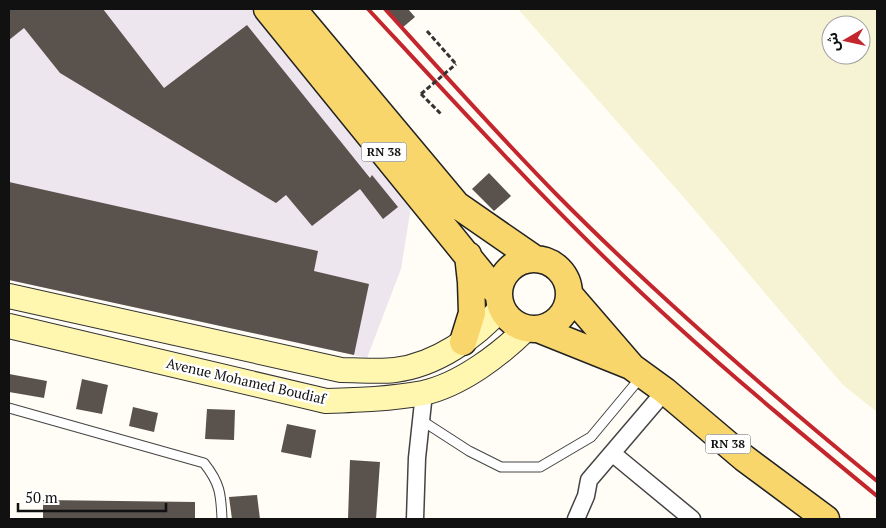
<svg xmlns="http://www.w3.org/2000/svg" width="886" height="528" font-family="'PT Serif','Noto Sans Arabic',serif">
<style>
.industrial{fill:#eee6ef}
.farmland{fill:#f6f3d4;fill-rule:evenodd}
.building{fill:#5a524d}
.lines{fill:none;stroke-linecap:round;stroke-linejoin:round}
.lane-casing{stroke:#444;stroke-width:11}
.street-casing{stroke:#444;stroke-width:19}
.secondary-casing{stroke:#333;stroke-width:26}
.primary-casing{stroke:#222;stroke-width:29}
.path{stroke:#333;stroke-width:3;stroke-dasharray:5 2.5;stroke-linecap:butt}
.lane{stroke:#fff;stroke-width:9}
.street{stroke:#fff;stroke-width:16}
.secondary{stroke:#fff6b0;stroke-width:24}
.primary{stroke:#f9d66b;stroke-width:26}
.rail{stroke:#c4262e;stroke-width:4}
.path-bridge{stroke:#333;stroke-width:3;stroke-dasharray:5 2.5;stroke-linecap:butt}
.labels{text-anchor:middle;stroke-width:5;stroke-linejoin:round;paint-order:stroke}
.shield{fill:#fff;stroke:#585858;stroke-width:1}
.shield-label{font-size:12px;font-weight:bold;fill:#111}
.street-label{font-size:14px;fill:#111;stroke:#fff}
</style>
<rect width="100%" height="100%" fill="#fffdf5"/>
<path class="industrial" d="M9 9H251L336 113 413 195 401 269 367 358 9 280Z"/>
<path class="farmland" d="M518 9H877V412L843 385 693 208ZM831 25H861V55H831Z"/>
<path class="building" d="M9 9H103L164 88 247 25 370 178 372 175 398 207 383 219 360 189 312 226 286 195 276 203 60 73 24 28 9 40Z
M386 9H408L415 17 402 28Z
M489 173 511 196 494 211 472 189Z
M9 182 318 251 314 271 369 284 354 355 9 280Z
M9 374 47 381 44 398 9 392Z
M82 379 108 385 102 414 76 409Z
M133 407 158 413 154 432 129 426Z
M207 409 235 410 234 440 205 439Z
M287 424 316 430 311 458 281 452Z
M350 460 380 462 376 519H348Z
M257 495 260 519H232L229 497Z
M43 500 195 502V519H43Z"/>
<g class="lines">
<defs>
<path id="lane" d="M9 408 204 463C220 483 221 494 222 519
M421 420 469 451 501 467H540L591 437 641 377"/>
<path id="street" d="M612 453 692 519
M415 519 417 458 424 393
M576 519 586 496 589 480 665 391"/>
<path id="secondary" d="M9 296 341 370C359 370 378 372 395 370 436 365 476 337 502 307
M9 326 326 401C358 400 391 399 423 393 460 385 500 355 527 328"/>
<path id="primary" d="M267 9 499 295
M293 9 457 205 535 259
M499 294a35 35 0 1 1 70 0a35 35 0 1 1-70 0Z
M569 294 632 367 665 391 744 458 826 519
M538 329 628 365
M463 342 472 313 471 282 468 255"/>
</defs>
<use href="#lane" class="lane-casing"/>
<use href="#street" class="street-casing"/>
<use href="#secondary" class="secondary-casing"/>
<use href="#primary" class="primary-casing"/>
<path class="path" d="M427 31 456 64
M421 94 441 114"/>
<use href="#lane" class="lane"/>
<use href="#street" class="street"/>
<use href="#secondary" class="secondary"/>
<use href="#primary" class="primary"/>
<path class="rail" d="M368 9C468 117 567 226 676 325 741 384 809 440 877 496
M385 9C442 72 499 136 559 197 659 298 767 391 877 481"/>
<path class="path-bridge" d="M421 94 456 64"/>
</g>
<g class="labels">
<g class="shield">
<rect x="361.5" y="142.5" width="45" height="19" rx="4"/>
<rect x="705.5" y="434.5" width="45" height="19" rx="4"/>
</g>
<g class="shield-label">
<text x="384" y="156">RN 38</text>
<text x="728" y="448">RN 38</text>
</g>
<g class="street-label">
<text transform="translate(246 381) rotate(13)" y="5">Avenue Mohamed Boudiaf</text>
</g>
</g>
<rect width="886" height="528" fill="none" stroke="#111111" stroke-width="20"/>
<g transform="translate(846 40) rotate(261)"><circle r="24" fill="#ffffff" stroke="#a0a0a0"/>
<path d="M0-4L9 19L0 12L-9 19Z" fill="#c4262e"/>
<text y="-8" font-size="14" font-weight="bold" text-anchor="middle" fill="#111111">ش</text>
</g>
<path d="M18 503v8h148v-8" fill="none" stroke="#111111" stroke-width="2.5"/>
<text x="25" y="503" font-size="15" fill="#111111" stroke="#ffffff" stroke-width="4" paint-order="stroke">50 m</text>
</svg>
